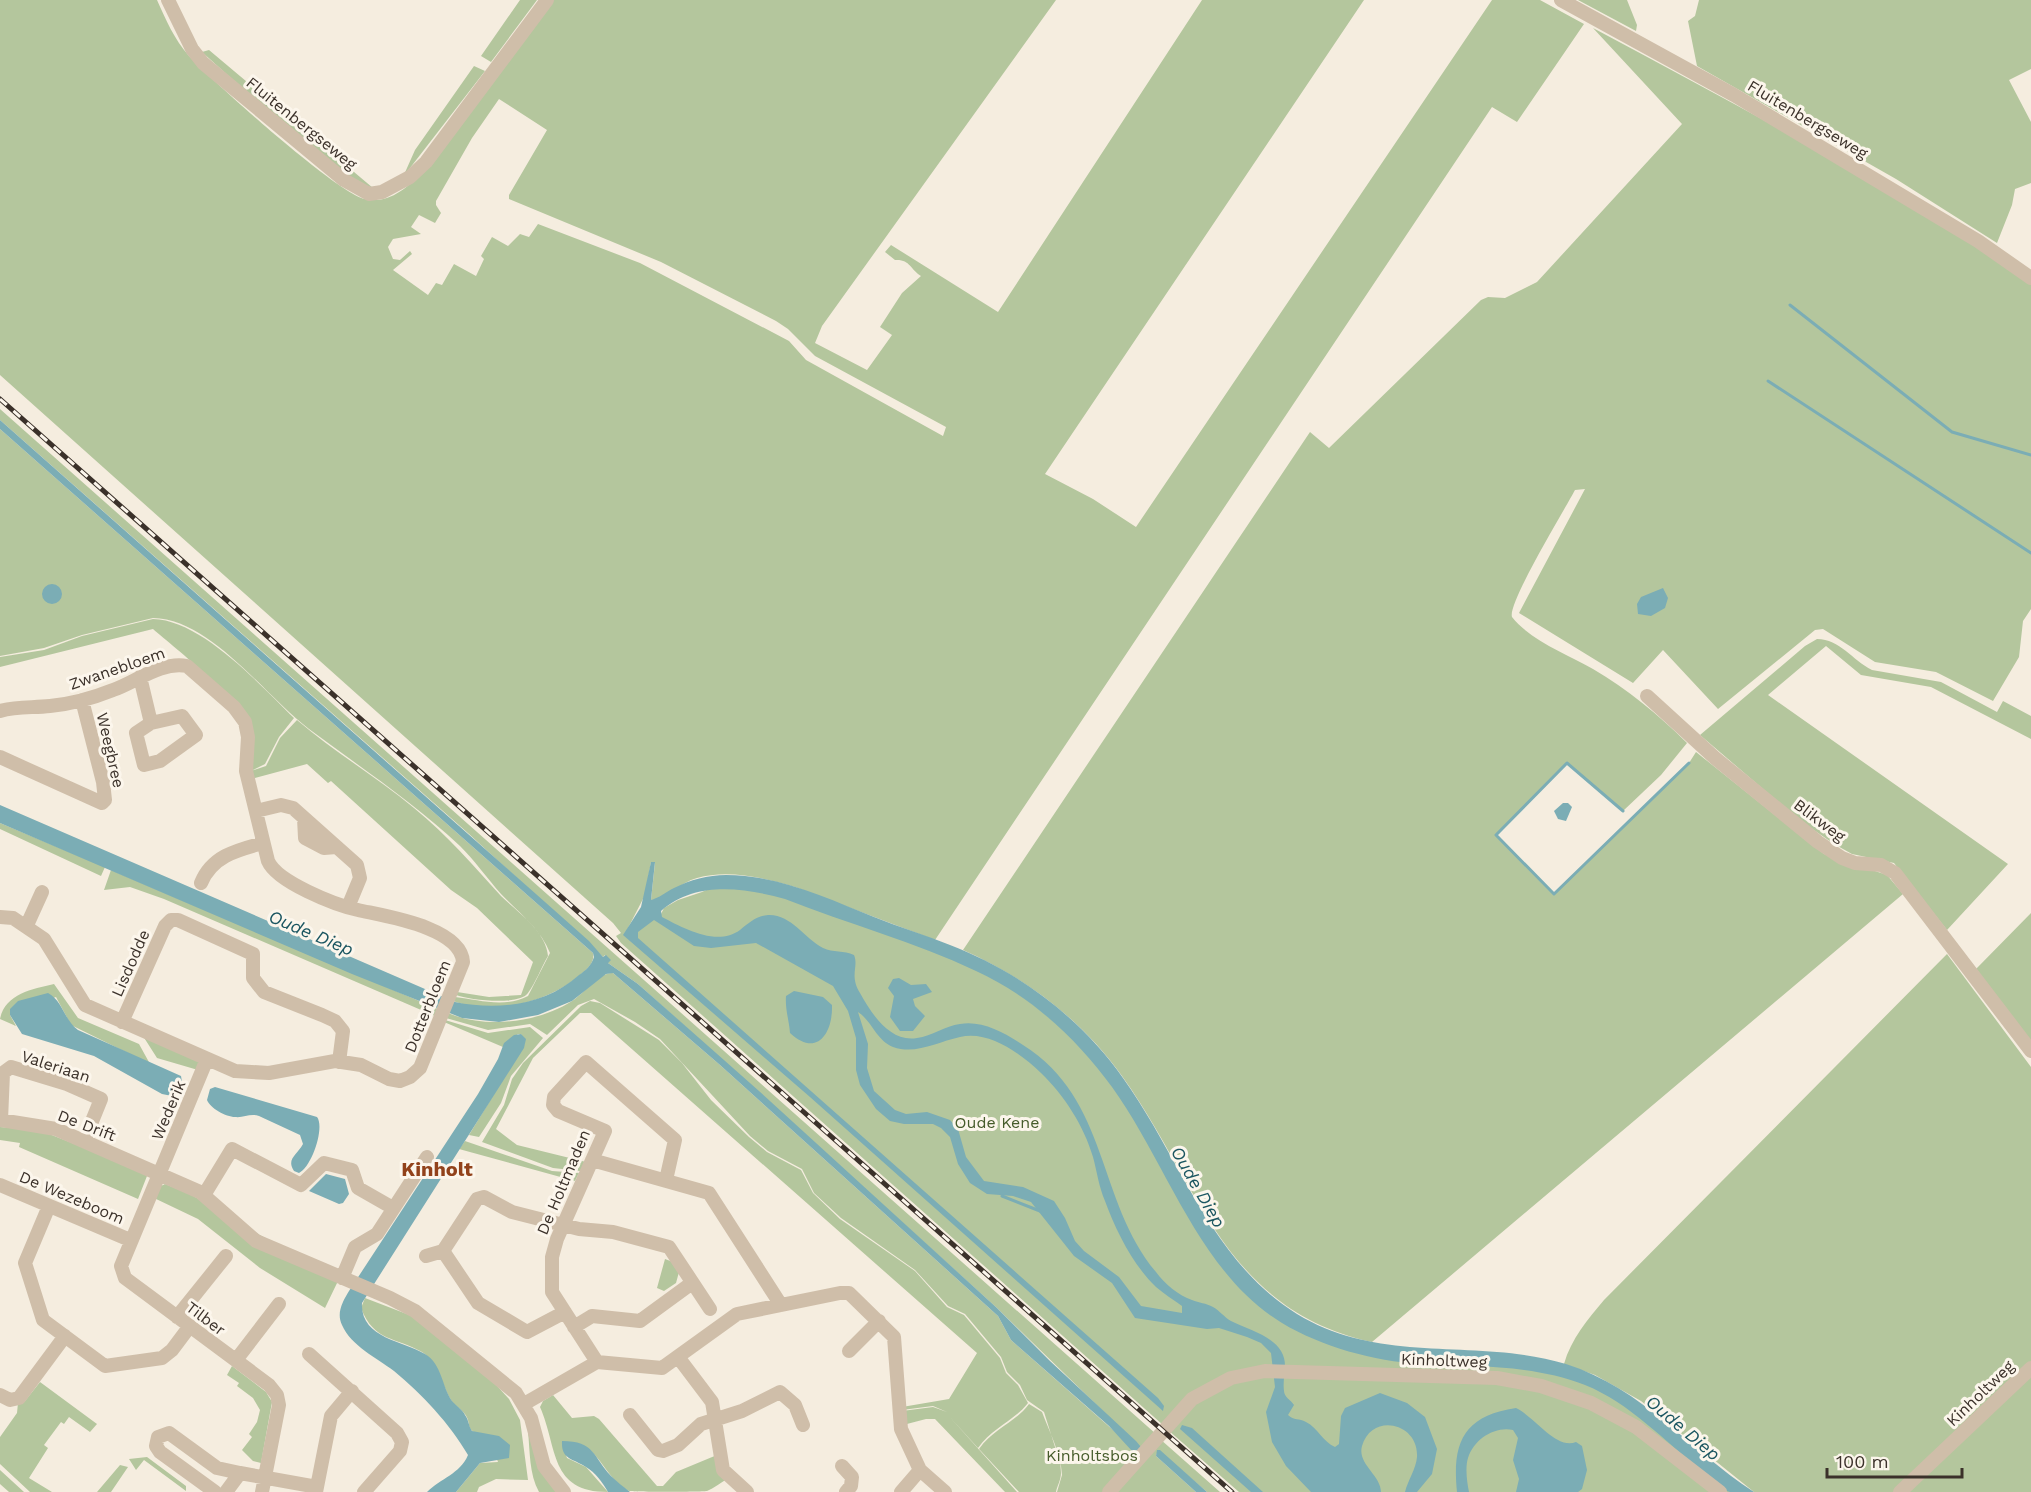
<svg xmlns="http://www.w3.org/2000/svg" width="2031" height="1492" font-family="'Work Sans',sans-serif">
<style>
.green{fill:#b4c69d;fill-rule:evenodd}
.water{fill:#7badb5;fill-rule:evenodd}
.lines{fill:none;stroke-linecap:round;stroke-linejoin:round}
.stream{stroke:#7badb5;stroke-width:3}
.minor{stroke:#cfbea9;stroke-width:14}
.rail-casing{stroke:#3b312a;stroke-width:5}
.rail{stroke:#fcf6ec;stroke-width:3;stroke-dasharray:9;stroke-linecap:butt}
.labels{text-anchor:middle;stroke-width:6;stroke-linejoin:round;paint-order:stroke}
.street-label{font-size:16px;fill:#3b312a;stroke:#fcf6ec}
.park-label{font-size:16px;fill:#465c2b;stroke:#fcf6ec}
.water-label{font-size:18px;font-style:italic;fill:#1b5661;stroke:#fcf6ec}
.quarter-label{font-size:20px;font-weight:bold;fill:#92421b;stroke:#fcf6ec}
</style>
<rect width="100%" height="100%" fill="#f5eddf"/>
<path class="green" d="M0 0H157C166 20 174 39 189 56 212 81 338 194 365 199 389 204 405 189 421 174L550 0H1056L822 326 815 343 867 370 892 335 880 327 902 293 921 276C910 269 910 259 895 260L885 252 891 245 998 312 1202 0H1364L1045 474 1093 499 1136 527 1492 0H1540L1584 24 1517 122 1492 107 935 940 795 887C765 878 728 869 697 878 681 882 666 899 651 900L655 863 651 862 645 895 627 930 661 914 664 908 678 900 702 892 732 877 975 960 1039 1009 1085 1048 1181 1181 1223 1251 1250 1281 1282 1309 1317 1329 1362 1344 1442 1355 1518 1357 1592 1378 1637 1406 1746 1492H1239L1168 1430 1171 1427 1166 1422 1163 1425 621 943 616 936 621 933 613 923 0 375ZM499 99 547 130 509 195V199L661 262 776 321 788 329 815 356 946 427 943 436 806 360 789 341 640 263 538 224 529 237 520 234 508 246 492 237 481 256 484 259 476 276 454 264 442 285 436 283 428 295 393 270 412 254 410 251 400 260 393 259 388 247 393 239 421 234 411 227 419 215 435 223 441 213 436 205V201L472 138Z
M520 0H537L491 62 481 56Z
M1578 0H1627L1637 25 1636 31Z
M1699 0H2031V69L2009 80 2031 122V183L2015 189 2012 205 1997 243 1896 179 1697 66 1688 21 1695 16Z
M1593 28C1742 108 1893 186 2031 284V609L2023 621 2019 657 1993 701 1936 672 1875 662 1823 629 1815 630 1718 709 1663 650 1633 683 1519 613 1585 489 1575 490C1565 509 1507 604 1512 617 1531 641 1567 654 1593 669 1627 689 1659 715 1687 743L1661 775 1623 811 1567 763 1497 835 1554 894 1689 763 1696 752 1824 854 1887 875 1903 894 1372 1342C1223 1309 1200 1185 1122 1076 1082 1020 1026 978 963 950L1310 432 1329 448 1481 300 1488 297 1505 298 1537 282 1682 124Z
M209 50 373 188 361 186 265 109 202 52Z
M474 66 485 71 403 177 415 150Z
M0 409 1156 1434 1105 1492H1057L1062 1475 1061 1466 1044 1412 1027 1400 1020 1385 1007 1372 1001 1357 965 1314 948 1306 915 1270 841 1218 814 1193 802 1169 768 1151 750 1136 660 1039 635 1022 594 999 578 1005 547 1035 530 1024 488 1030 446 1018 448 1013C485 1029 538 1023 572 1001 583 994 601 971 613 973L720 1065 998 1316 1011 1340 1121 1437 1140 1447 997 1308 638 984 608 963 605 955 603 957 469 834 0 420Z
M0 429 593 953C595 963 587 969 580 975 548 1003 493 1016 453 1001L455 997C479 1000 505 1008 528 996L550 953C540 928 519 913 501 894 487 878 475 861 460 846 413 802 360 767 309 729 265 696 211 619 153 618L82 635 44 648 0 656Z
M153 619C202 620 261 686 294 718L279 737 265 764 251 771 266 766 280 738 297 720C334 752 377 777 414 808 448 836 472 864 501 896 517 912 546 931 548 956 541 968 536 982 528 993 519 1006 469 1000 456 995L457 992 489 997 521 995 533 962 477 908 451 890 331 781 328 783 307 764 251 779C249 762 254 744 250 728 245 703 175 648 153 629L0 667V657L44 650 82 636Z
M1817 639C1840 639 1852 660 1872 670L1941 682 1997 712 2003 701 2031 716V739L1931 687 1861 675 1826 646 1768 695 2008 864 1947 930 1894 863 1852 854 1834 844 1798 819 1700 735 1805 646Z
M0 823 105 867 101 876 0 829Z
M111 870 438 1009 435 1016 164 899 130 887 104 890Z
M2031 913V1041L1976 969Z
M1947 954 2031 1067V1362L1895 1492H1754L1641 1401 1595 1375 1564 1364C1571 1339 1588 1319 1604 1300Z
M54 984 78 1018 139 1044 150 1064 71 1025 56 997 10 1015 16 1026 0 1019C5 994 32 989 54 984Z
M590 1001 600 1003 659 1040 682 1063 711 1100 749 1137 767 1152 801 1170 813 1193 840 1219 915 1271 947 1307 964 1315 1000 1358 1006 1373 1018 1385 1028 1403C1014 1421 992 1428 978 1448L948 1415 1017 1492H1005L935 1419H926L903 1425 902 1411 933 1407 947 1412 933 1406 902 1410V1407L949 1399 977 1353 591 1013H580L533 1058 496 1129 517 1145 586 1162 580 1171 553 1168 482 1142 504 1105 512 1079 523 1063 581 1006Z
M445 1020 488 1033 530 1027 543 1038 511 1076 501 1103 479 1137 469 1135 525 1043 521 1034H518L503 1047 444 1022Z
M143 1036 199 1062 198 1070 157 1058Z
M0 1127 39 1130 143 1171 147 1176 138 1199 19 1147 20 1143 0 1140Z
M465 1141 552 1171 579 1173 575 1181 459 1149Z
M165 1184 190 1194 338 1281 325 1308 260 1268 198 1219 154 1198 159 1187Z
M665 1259 673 1262 679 1272 676 1283 664 1291 657 1288Z
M365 1298 412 1316 488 1376 509 1399 520 1420 528 1480 496 1479 479 1487 477 1492H456L480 1463 498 1462 488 1436C461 1432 474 1424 464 1413 460 1408 454 1405 451 1400 442 1385 438 1362 422 1352 396 1337 374 1342 361 1308Z
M232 1366 266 1392 272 1402 261 1463 253 1461 242 1450 252 1437 249 1434 257 1422 260 1410 253 1398 237 1386 239 1383 227 1375Z
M2031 1373V1492H1906Z
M40 1382 97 1424 90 1432 69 1417 64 1424 61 1422 44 1445 48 1448 29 1478 52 1492H30L0 1464V1437L17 1413 18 1403 25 1401Z
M553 1395 572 1418 594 1416 599 1419 657 1486H663L676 1472 717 1455 727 1479C720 1483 714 1488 707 1491 699 1492 636 1492 629 1491 600 1476 602 1441 562 1442L567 1458 586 1467 608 1492C549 1492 558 1448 540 1407L543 1401Z
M1029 1404 1042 1412C1049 1431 1061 1453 1061 1473 1061 1480 1057 1486 1056 1492H1019L979 1449C994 1428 1015 1423 1029 1404Z
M528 1431 539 1468 557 1492H539C529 1474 530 1451 528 1431Z
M1160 1439 1220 1492H1207L1158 1450 1156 1456 1196 1492H1113Z
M147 1457 186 1486V1491L144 1460 136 1470 129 1459Z
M120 1465 128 1467 111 1492H97Z
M0 1470 24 1492H9L0 1484Z"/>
<path class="water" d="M0 420 589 941 603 957 606 955 611 960 608 963 638 984 759 1091 997 1308 1050 1361 1136 1441 1141 1447 1139 1450 1132 1451 1109 1426 1011 1340 998 1316 720 1065 613 973 606 974 572 1001 538 1015 499 1022 462 1018 352 974 0 823V805L455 1002C498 1011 546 1005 579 975 586 970 591 966 594 957L593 953 0 429Z
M42 594a10 10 0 1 1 20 0a10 10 0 1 1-20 0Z
M1663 588 1668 598 1665 608 1651 616 1638 614 1637 604 1641 597Z
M1563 803H1568L1572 807 1566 821 1558 819 1554 811Z
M651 862H655L651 900C659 898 666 892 674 888 690 880 708 875 726 875 778 875 827 898 874 917 899 927 925 935 950 945 1018 971 1081 1018 1123 1078 1180 1157 1211 1261 1297 1314 1382 1366 1478 1337 1566 1364 1644 1389 1688 1449 1754 1492 1746 1492 1736 1492 1730 1492 1720 1490 1709 1477 1701 1470 1664 1441 1630 1403 1585 1385 1532 1364 1476 1367 1420 1364 1374 1361 1322 1347 1282 1323 1199 1273 1167 1163 1112 1087 1077 1039 1031 996 976 971 915 942 848 924 785 899 745 888 696 880 661 911L662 917C683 928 717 947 740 930 749 923 756 916 768 915 791 914 804 938 823 948 833 953 844 950 854 955 859 967 849 975 860 993 871 1013 890 1043 917 1038 932 1036 945 1026 960 1024 982 1020 1005 1033 1023 1045 1110 1100 1096 1200 1156 1272 1164 1283 1179 1296 1192 1300 1199 1303 1206 1303 1213 1307 1220 1311 1224 1317 1231 1321 1247 1329 1271 1335 1281 1351 1289 1364 1282 1376 1284 1391 1284 1397 1291 1400 1294 1405L1288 1415C1294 1421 1299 1418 1306 1422 1318 1428 1323 1442 1335 1447L1339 1444 1341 1416 1345 1408 1380 1393 1407 1403 1425 1417 1437 1449 1432 1474 1417 1492H1405C1408 1480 1416 1469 1417 1457 1419 1423 1372 1412 1362 1446 1357 1464 1381 1475 1381 1492H1311L1286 1466 1272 1442 1266 1412 1275 1387 1271 1353 1261 1343 1247 1337 1219 1328 1207 1329 1135 1318 1112 1283 1074 1256 1031 1202 1013 1196 987 1194 970 1183 958 1164 950 1137 941 1128 933 1124H904L890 1121 876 1109 860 1085 856 1070V1038L848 1011 833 986 756 943 711 948 694 946 654 920 638 932V938L1158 1398 1164 1406 1163 1411 810 1097 623 935 641 907ZM858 1012C872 1021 876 1040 893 1047 916 1055 937 1042 960 1037 989 1030 1021 1054 1041 1073 1064 1095 1084 1126 1093 1157 1097 1172 1099 1187 1105 1201 1116 1231 1133 1265 1156 1287 1164 1294 1174 1300 1182 1306V1313L1141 1306 1119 1277 1084 1251 1075 1241 1065 1218 1054 1201 1023 1187 984 1181 966 1157 958 1129 950 1120 927 1112 906 1114 895 1110 874 1091 867 1068 868 1044Z
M899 978 911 985 926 984 932 992 913 999 915 1006 925 1016 913 1031H900L890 1017 894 996 888 988 893 979Z
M794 991 823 997 832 1005C833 1033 817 1058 790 1033 789 1020 785 1009 786 996Z
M48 993C63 1001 64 1020 78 1030L181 1076 182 1082 177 1097 162 1094 94 1056 22 1034 10 1015V1009L18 1001Z
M521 1034 526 1039 524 1048 362 1303C360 1338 403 1341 425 1354 442 1364 442 1387 452 1401 456 1406 463 1410 465 1415 469 1420 468 1425 472 1431L499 1436 510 1445 509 1458 480 1463 456 1492H427C441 1478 460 1474 468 1455 450 1424 422 1394 394 1371 377 1358 351 1346 342 1325 336 1313 343 1301 349 1291L478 1094 498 1059 504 1043 514 1035Z
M215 1087 317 1117C325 1127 312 1167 299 1173L294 1171C286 1159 297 1155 303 1144L300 1135 259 1116C250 1113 244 1118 235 1117 226 1117 210 1108 207 1100L210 1089Z
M326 1174 345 1179 349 1194 343 1203 339 1204 309 1191Z
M1516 1408C1535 1417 1556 1450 1576 1442L1582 1446 1587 1470 1582 1489 1578 1492H1516L1519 1479 1513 1460 1518 1438 1513 1430C1495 1426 1474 1439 1468 1458 1465 1468 1467 1482 1469 1492H1457C1452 1443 1463 1416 1516 1408Z
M1182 1425 1192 1428 1263 1492H1251L1180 1429Z
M562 1441C595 1441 593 1457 611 1476 617 1482 624 1487 630 1492H608C603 1483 595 1472 586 1467 573 1458 561 1460 562 1441Z
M1157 1450H1160L1207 1492H1196L1156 1456Z"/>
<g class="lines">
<path class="stream" d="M1790 305 1952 432 2031 455
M1768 381 2031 553
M1623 811 1567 763 1496 835 1554 894 1689 763
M1002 1196 1040 1211"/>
<path class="minor" d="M168 0 192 49 203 63 344 180 369 194 382 192 410 177 426 162 547 0
M1561 0 1734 95 1978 241 2031 278
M140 677 151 723
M1647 696 1715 758 1818 842 1842 858 1855 863 1881 865 1895 873 2031 1051
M0 711C17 706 33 708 50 706 71 704 93 698 113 690 136 682 161 661 187 666L234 707 245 722 248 737 246 771 268 861C277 882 335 905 358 910 384 916 461 927 463 962L420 1068 410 1077 400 1081 389 1079 361 1065 335 1061 269 1073 235 1071 85 1005 44 939 13 918 0 917
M182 716 196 735 160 761 144 765 136 733 151 723Z
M0 757 102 803 105 800 103 782 82 700
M256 811 281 805 293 808 357 865 360 878 348 907
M304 818 305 838 324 848 336 847
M201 883C212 856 237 850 263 843
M27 925 42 892
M122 1022 165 926 171 920H178L253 954V978L264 992 322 1015 335 1021 343 1031 339 1062
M207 1059 121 1266 125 1278 269 1385 277 1395 279 1405 262 1492
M0 1120 56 1129 200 1192 256 1241 390 1298 415 1311 516 1393 531 1418 544 1466 564 1492
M1 1120 3 1073 11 1067 67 1084 101 1099 84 1141
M592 1160 709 1193 781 1305
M0 1185 130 1240
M204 1195 232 1149 301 1185 324 1163 352 1170 358 1188 393 1208
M49 1206 25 1263 43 1320 105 1366 162 1358 172 1350 190 1326
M426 1256 443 1251
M342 1278 355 1247 377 1234 427 1157
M565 1312 527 1332 478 1303 443 1251 477 1199 484 1197 512 1212 579 1229 613 1232 669 1247 710 1309
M177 1317 226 1256
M574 1327 592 1316 640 1321 692 1283
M849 1351 879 1321
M309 1354 397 1433 402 1442 400 1451 364 1492
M678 1357 712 1402 723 1470 747 1492
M236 1360 279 1304
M597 1362 552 1292V1257L557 1239 605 1131 558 1111 553 1105 554 1097 586 1062 675 1140 666 1180
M0 1395 10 1400 19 1398 65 1336
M524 1404 597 1362 662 1368 737 1314 840 1293H849L894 1337 901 1429 920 1470 945 1492
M630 1415 658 1450 663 1451 678 1445 701 1424 742 1411 780 1392 795 1405 803 1425
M842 1466 852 1477 851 1486 846 1492
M240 1473 317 1487
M215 1492 160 1452 156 1446 158 1437 169 1433 217 1468 240 1473 226 1492
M316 1492 331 1416 352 1391
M901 1492 920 1470
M1109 1492 1192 1399 1231 1378 1265 1371 1497 1378 1541 1386 1591 1403 1636 1427 1720 1492
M1900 1492 2031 1368"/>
<defs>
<path id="rail" d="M0 399 1232 1492"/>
</defs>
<use href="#rail" class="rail-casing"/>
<use href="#rail" class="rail"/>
</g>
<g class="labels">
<g class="street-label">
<text transform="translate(1808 119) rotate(31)" y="6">Fluitenbergseweg</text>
<text transform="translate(302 123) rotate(39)" y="6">Fluitenbergseweg</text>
<text transform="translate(117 668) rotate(-19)" y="6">Zwanebloem</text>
<text transform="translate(111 750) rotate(77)" y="6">Weegbree</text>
<text transform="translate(1820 820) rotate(37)" y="6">Blikweg</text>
<text transform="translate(130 963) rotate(-66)" y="6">Lisdodde</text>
<text transform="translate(427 1006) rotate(-68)" y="6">Dotterbloem</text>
<text transform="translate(56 1066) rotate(18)" y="6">Valeriaan</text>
<text transform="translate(168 1110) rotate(-67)" y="6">Wederik</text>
<text transform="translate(87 1125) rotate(21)" y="6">De Drift</text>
<text transform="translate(563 1182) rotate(-67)" y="6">De Holtmaden</text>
<text transform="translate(72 1197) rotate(23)" y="6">De Wezeboom</text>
<text transform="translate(206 1318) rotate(37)" y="6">Tilber</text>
<text transform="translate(1444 1360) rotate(2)" y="6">Kinholtweg</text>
<text transform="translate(1980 1393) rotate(-44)" y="6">Kinholtweg</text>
</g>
<g class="park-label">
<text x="997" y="1128">Oude Kene</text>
<text x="1092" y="1461">Kinholtsbos</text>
</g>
<g class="water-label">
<text transform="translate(311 933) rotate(23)" y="6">Oude Diep</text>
<text transform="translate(1198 1187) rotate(60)" y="6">Oude Diep</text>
<text transform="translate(1683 1428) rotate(40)" y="6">Oude Diep</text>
</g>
<g class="quarter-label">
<text x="437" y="1176">Kinholt</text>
</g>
</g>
<path d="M1827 1468v9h135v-9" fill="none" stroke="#3b312a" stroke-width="3"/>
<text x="1836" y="1468" font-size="18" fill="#3b312a" stroke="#fcf6ec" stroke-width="4.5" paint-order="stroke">100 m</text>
</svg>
